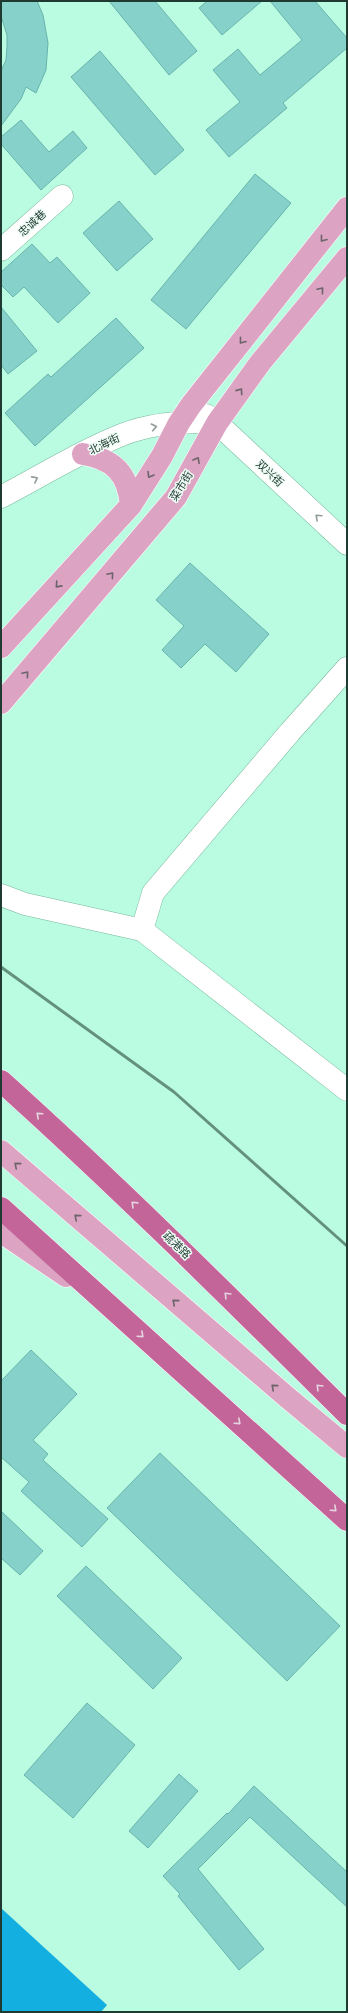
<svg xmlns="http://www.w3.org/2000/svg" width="348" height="2013" font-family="Lato,'Noto Sans SC',sans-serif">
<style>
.water{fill:#12afe0}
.building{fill:#86d1c9;stroke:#68b3ac}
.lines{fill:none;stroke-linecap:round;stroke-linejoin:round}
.minor-casing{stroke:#78b89e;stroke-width:23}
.major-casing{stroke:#fff;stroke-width:23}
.highway-casing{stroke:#fff;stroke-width:23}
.minor{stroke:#fff;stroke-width:22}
.major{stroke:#dca3c2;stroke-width:22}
.highway{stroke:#c4659a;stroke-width:22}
.rail{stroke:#64917f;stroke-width:3}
.oneway{stroke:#6b646a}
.oneway2{stroke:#8f9c98}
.oneway3{stroke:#e4d6df}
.labels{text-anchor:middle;stroke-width:3;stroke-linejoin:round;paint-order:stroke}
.street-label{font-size:11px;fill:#1f3a30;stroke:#effcf6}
</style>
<rect width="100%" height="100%" fill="#bafce1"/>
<path class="water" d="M1 1908 107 2005 101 2012H1Z"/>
<path class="building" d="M1 1H37L43 15 48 43 46 70 36 93 26 87 21 99 1 126V71L6 60 7 46V35L1 16Z
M109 1H155L197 51 169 75Z
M207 1H262L222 35 199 8Z
M270 1H315L347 38V48L283 103 287 108 229 157 206 130 240 102 213 70 238 49 260 75 302 40Z
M100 51 184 150 155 175 71 77Z
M21 120 49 152 73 131 87 148 41 190 1 144V137Z
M255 174 291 203 186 329 151 300Z
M119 201 153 239 117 271 83 233Z
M32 244 50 263 57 257 90 293 58 323 24 287 13 297 1 285V272Z
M1 307 37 351 8 374 1 365Z
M116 318 144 348 35 446 5 413 48 374 51 377Z
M190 563 269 634 236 672 205 644 181 668 162 650 184 626 156 600Z
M31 1350 77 1394 33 1440 48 1454 43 1460 108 1519 82 1547 21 1491 29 1482 1 1457V1381Z
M160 1453 340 1626 287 1681 107 1508Z
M1 1511 43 1551 20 1575 1 1558Z
M86 1566 182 1658 153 1689 57 1596Z
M87 1703 135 1745 73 1818 24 1775Z
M179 1774 198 1791 148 1848 129 1831Z
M254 1786 347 1872V1907L250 1817 198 1869 264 1949 239 1970 178 1896 180 1894 163 1876 227 1813 228 1814Z"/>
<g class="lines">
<defs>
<path id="minor" d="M1 250 62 196
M206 415 217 423 347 544
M1 497C41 476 81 451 124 434 153 423 187 421 217 423
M1 895 25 904 142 930 347 1090
M142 930 153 893 290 732 347 668"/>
<path id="major" d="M83 454C114 459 128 474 131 505
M1 647 131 505 162 456 179 423 191 405 347 208
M1 703 176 497 217 423 260 363 347 258
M1 1151 288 1398 347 1447
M1 1232 66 1276"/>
<path id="highway" d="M1 1081C120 1188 233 1301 347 1414
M1 1208 347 1520"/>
</defs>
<use href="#minor" class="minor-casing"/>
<use href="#major" class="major-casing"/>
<use href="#highway" class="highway-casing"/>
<use href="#minor" class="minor"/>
<use href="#major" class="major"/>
<use href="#highway" class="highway"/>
<path class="rail" d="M1 967 174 1092 347 1246"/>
</g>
<defs><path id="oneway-chevron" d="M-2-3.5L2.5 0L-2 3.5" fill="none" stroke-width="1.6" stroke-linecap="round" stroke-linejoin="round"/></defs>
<g class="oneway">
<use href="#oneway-chevron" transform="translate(323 239) rotate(128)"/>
<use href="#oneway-chevron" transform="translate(321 290) rotate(-50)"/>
<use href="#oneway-chevron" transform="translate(242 341) rotate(128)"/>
<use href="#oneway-chevron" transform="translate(240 391) rotate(-55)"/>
<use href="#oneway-chevron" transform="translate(197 460) rotate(-61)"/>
<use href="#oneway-chevron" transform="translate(150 475) rotate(121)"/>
<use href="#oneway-chevron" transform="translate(111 575) rotate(-50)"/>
<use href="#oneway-chevron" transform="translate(58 585) rotate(132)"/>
<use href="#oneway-chevron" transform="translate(26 674) rotate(-50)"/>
<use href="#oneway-chevron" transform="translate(17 1165) rotate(-139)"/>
<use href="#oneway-chevron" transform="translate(77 1217) rotate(-139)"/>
<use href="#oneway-chevron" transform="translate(175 1302) rotate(-139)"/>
<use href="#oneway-chevron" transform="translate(274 1387) rotate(-139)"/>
</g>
<g class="oneway2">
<use href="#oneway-chevron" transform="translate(154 427) rotate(-12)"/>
<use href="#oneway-chevron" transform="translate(35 479) rotate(-28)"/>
<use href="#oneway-chevron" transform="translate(318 517) rotate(-137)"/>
</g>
<g class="oneway3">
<use href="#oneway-chevron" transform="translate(39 1115) rotate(-138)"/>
<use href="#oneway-chevron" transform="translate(134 1204) rotate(-136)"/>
<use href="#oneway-chevron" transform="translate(227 1295) rotate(-135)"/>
<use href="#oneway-chevron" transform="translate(141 1335) rotate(42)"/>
<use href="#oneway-chevron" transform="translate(319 1387) rotate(-135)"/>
<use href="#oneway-chevron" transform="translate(238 1422) rotate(42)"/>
<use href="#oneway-chevron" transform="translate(334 1509) rotate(42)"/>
</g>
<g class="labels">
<g class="street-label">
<text transform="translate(32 223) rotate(-42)" y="4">忠诚巷</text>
<text transform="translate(104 444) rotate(-26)" y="4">北海街</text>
<text transform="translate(270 473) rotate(43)" y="4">双兴街</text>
<text transform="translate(181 486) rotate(-58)" y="4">菜市街</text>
<text transform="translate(177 1245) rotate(44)" y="4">疏港路</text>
</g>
</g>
<rect width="348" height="2013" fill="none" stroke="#1f3a30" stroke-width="4"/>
</svg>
